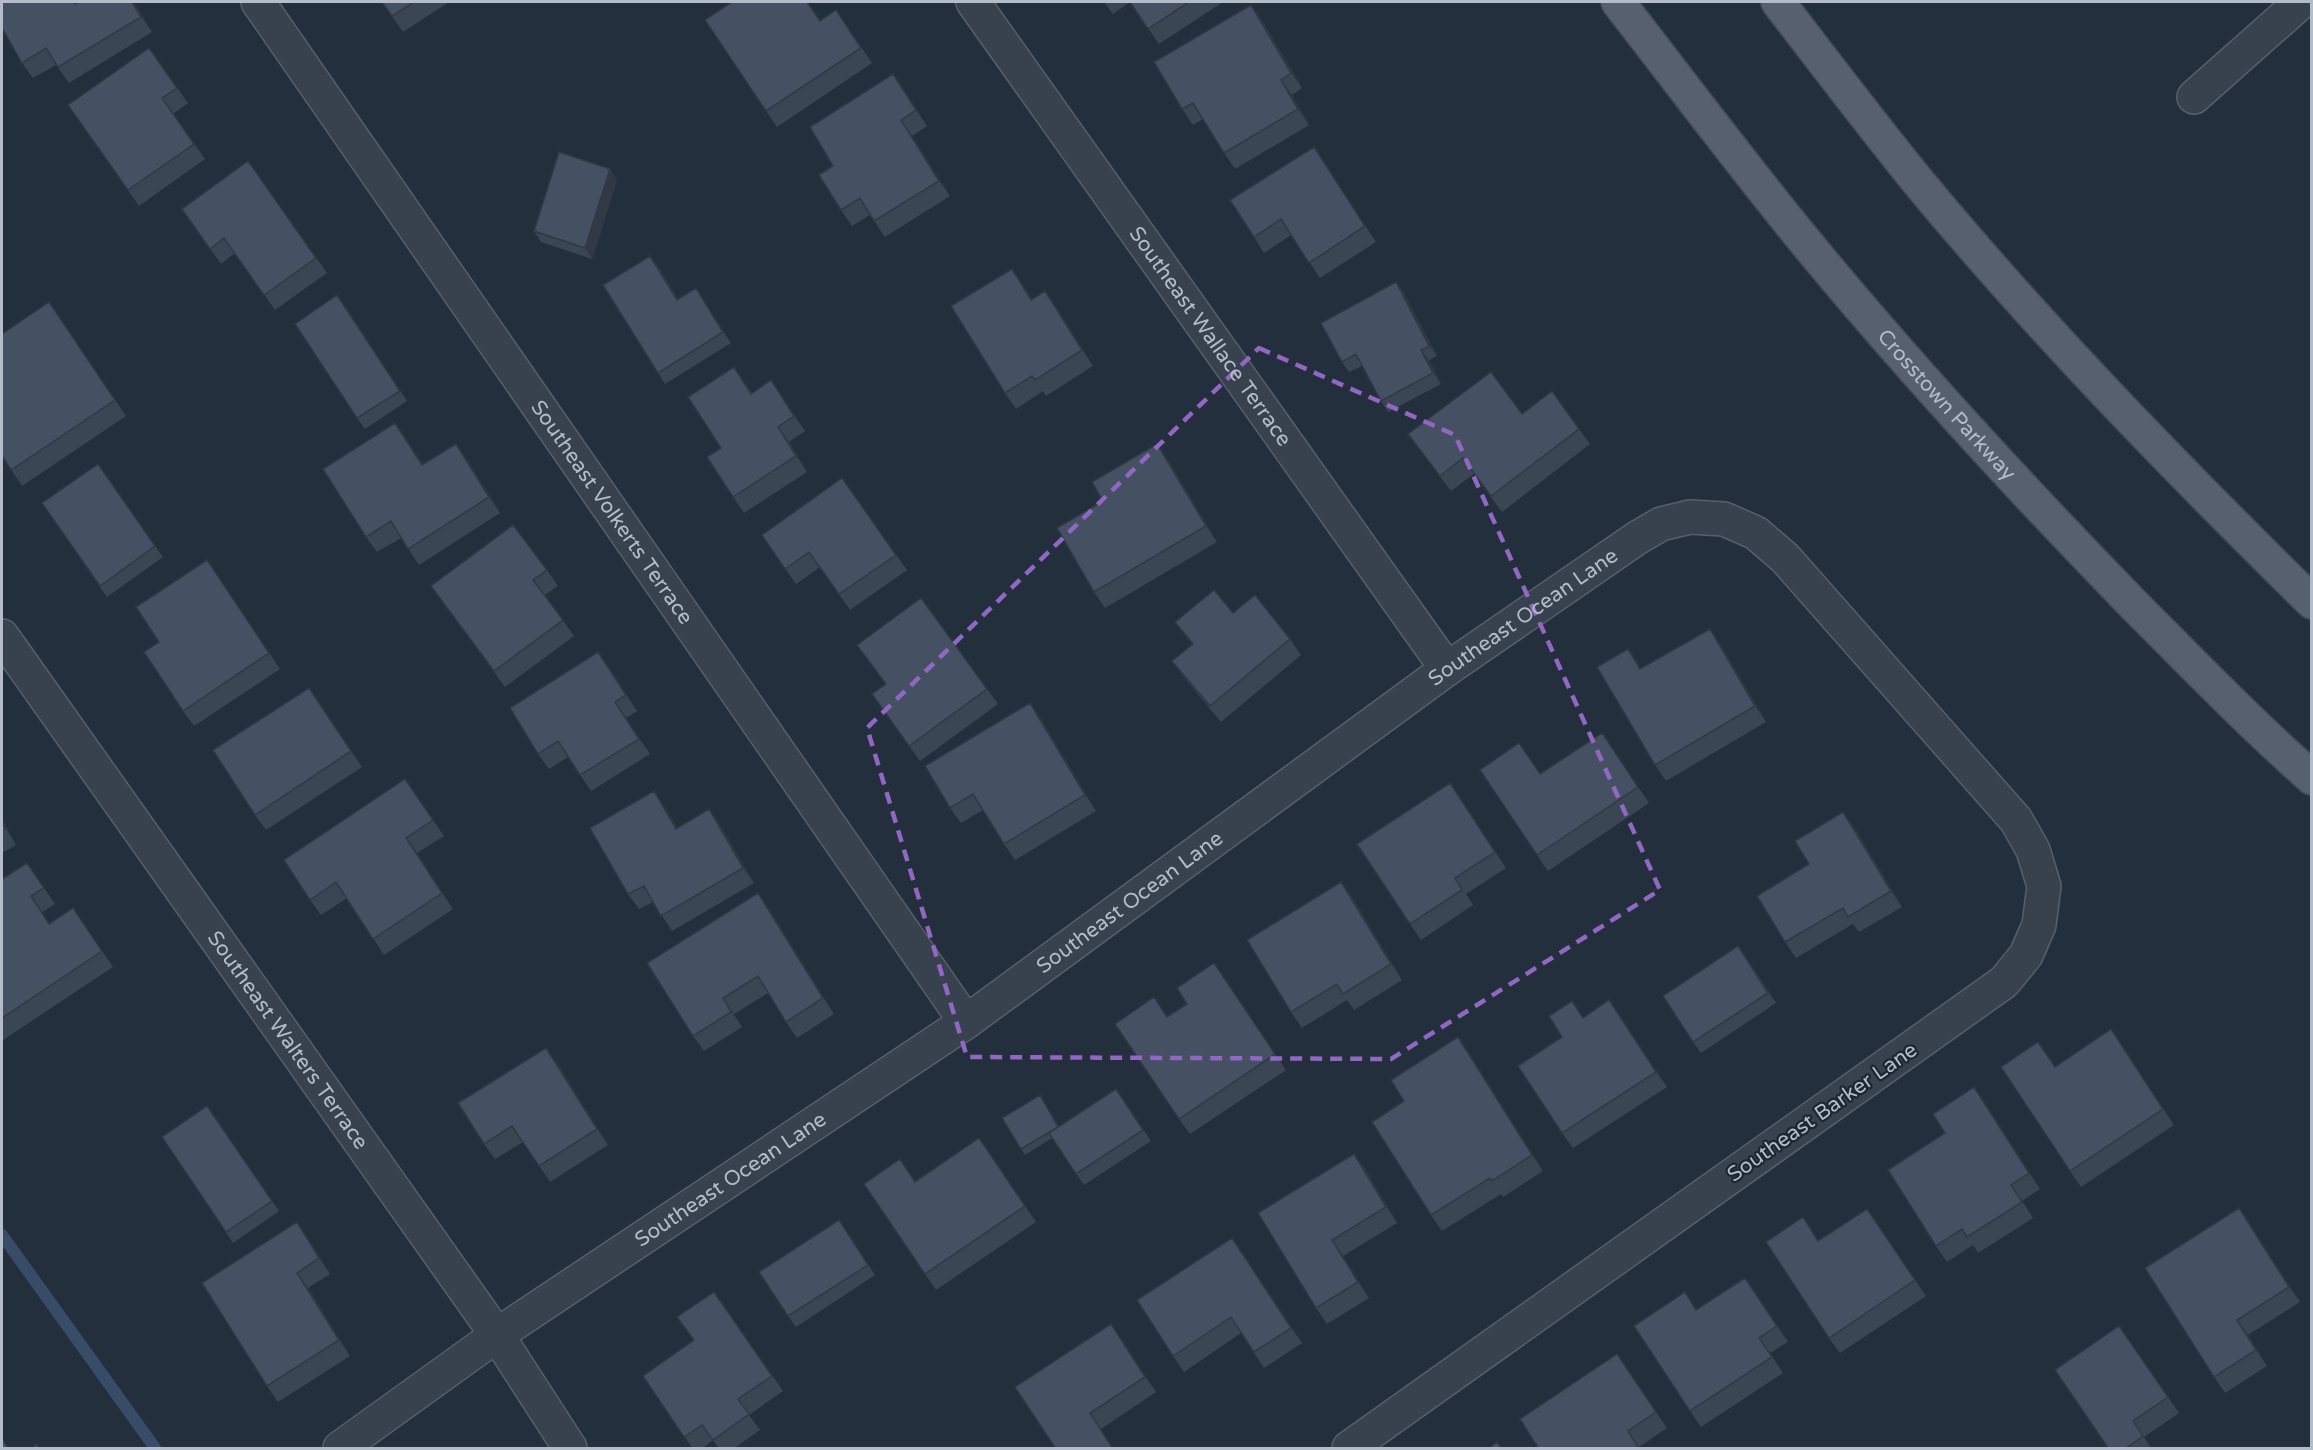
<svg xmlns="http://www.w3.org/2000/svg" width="2313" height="1450" font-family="'Varela Round',sans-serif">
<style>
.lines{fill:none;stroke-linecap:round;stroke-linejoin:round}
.stream{stroke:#394c67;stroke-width:12}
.minor-casing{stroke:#565f6c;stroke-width:36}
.major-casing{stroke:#414a57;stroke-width:36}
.minor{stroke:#38414e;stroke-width:33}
.major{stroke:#56606e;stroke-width:33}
.wall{fill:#3b4654}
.shaded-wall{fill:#303945}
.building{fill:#455162;stroke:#303945;stroke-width:1.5}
.marked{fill:none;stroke:#9266c3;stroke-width:4.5;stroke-dasharray:12 8;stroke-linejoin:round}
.labels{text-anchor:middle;stroke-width:4.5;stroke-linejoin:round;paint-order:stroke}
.street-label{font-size:21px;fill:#b4bcc9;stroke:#1d2633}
</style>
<rect width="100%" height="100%" fill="#242f3e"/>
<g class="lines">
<path class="stream" d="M2 1235 155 1448"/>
<defs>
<g id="minor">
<path id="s1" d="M258 2 966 1022"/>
<path id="s2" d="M973 2 1447 669"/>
<path d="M2194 97 2301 2"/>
<path id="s3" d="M2 636 497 1335 570 1448"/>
<path id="s4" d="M340 1448 497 1335 966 1022 1447 669 1637 538 1661 524 1690 517 1724 519 1756 533 1785 558 2016 820 2033 850 2044 886 2039 925 2026 955 2004 982 1349 1448"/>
</g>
<g id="major">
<path id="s5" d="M1618 2C1681 83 1743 166 1808 245 1911 370 2022 490 2135 606 2193 664 2250 723 2312 778"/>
<path d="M1778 2C1825 63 1871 124 1920 184 2042 331 2176 468 2312 602"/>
</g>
</defs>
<use href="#minor" class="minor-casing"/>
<use href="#major" class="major-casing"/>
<use href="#minor" class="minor"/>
<use href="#major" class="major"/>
</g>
<path class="wall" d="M78 2H134L152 32 69 83 56 65 33 78 22 63Z
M382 2H449L403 32Z
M1104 2H1223L1159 44 1130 2 1113 14Z
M1251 5 1262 20 1302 88 1292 95 1309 125 1235 169 1224 153 1203 119 1193 125 1182 109Z
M836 10 872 63 777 127 705 20H820Z
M149 48 188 103 173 114 205 159 139 206 68 105Z
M893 74 904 90 927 126 912 136 950 196 885 237 870 215 852 226 841 210 833 166Z
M248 161 327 273 275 310 235 253 221 264 182 209Z
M1325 163 1376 242 1320 278 1291 235 1264 253 1254 237Z
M610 169 617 180 592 259 541 242 534 231Z
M658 266 678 299 696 288 731 343 665 384 658 373Z
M1012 269 1032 299 1056 307 1093 366 1046 396 1043 391 1016 409 1005 393Z
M1396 282 1404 293 1437 356 1429 360 1441 384 1388 412 1381 401 1362 366 1349 372 1342 362Z
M49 302 126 416 22 486 2 456Z
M345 306 407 401 365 429 357 418Z
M771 380 805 431 789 442 807 472 744 513 733 497 721 448 745 383 752 393Z
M1552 391 1590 444 1502 512 1474 474 1451 491 1408 434 1522 414Z
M395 423 423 465 467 460 500 513 419 565 401 538 377 552 366 537Z
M1168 460 1217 542 1105 608 1094 592 1103 501Z
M98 464 163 557 107 597 42 503Z
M842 478 907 570 850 610 820 567 796 584 762 535Z
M207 560 280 669 194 726 183 711 159 642Z
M547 570 558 586 545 595 574 636 505 687 431 586Z
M921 598 998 704 920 761 872 694 886 684Z
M1175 622 1290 639 1301 655 1221 722 1183 676 1172 661 1192 644Z
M1710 629 1720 644 1766 722 1666 781 1655 765 1628 649 1641 669Z
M609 667 637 711 626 718 650 754 591 791 568 757 549 769 538 754Z
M309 688 362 767 266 830 255 815Z
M1030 703 1041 719 1096 811 1015 860 1004 844 983 810 961 823 950 808Z
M1602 733 1649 803 1548 871 1537 855 1540 774Z
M405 779 444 836 417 853 453 909 384 955 347 898 321 915 310 900Z
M1461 799 1506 868 1466 894 1473 905 1421 940 1410 924Z
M665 807 677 828 709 809 720 825 754 883 672 931 653 902 639 909 628 894Z
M1843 812 1854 827 1902 907 1859 932 1853 924 1796 958 1785 942 1809 864Z
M2 819 16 845 2 853Z
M27 863 55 904 42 912 49 924 73 908 113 967 3 1040 2 1038V879Z
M1341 882 1352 897 1402 980 1354 1010 1347 1000 1302 1028 1291 1012Z
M758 893 769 909 834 1014 797 1038 786 1022 768 993 734 1014 742 1027 704 1051 693 1036Z
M1746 957 1776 1003 1701 1053 1693 1042Z
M1225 979 1286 1070 1190 1134 1179 1119 1167 1017Z
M1620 1016 1667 1087 1573 1148 1562 1133V1037L1584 1017Z
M2121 1045 2174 1125 2081 1187 2070 1171 2055 1066Z
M1469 1053 1543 1171 1503 1197 1501 1194 1442 1231 1431 1215 1404 1101Z
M557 1063 608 1145 550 1182 523 1142 495 1159 484 1144Z
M1116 1089 1151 1141 1084 1185 1052 1138 1025 1155 1021 1149 1043 1101 1059 1126Z
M1985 1103 2040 1189 2022 1201 2033 1218 1978 1253 1973 1245 1947 1262 1936 1246 1945 1133Z
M207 1106 279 1211 233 1243 162 1137Z
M979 1138 1036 1222 936 1290 864 1184 915 1181Z
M1354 1154 1365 1169 1397 1223 1343 1256 1369 1298 1327 1324 1316 1308Z
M2239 1208 2300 1302 2248 1335 2267 1366 2225 1393 2214 1377Z
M839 1220 875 1275 796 1327 788 1316Z
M297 1222 330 1274 308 1288 350 1356 278 1402 267 1386Z
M1878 1225 1926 1296 1840 1353 1829 1338 1819 1241Z
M1232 1238 1302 1343 1264 1368 1241 1333 1184 1372 1173 1356Z
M1745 1278 1788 1342 1770 1353 1783 1373 1701 1427 1690 1411 1697 1309Z
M714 1292 783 1391 749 1415 760 1430 733 1449H719L713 1440 701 1449H693L643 1376 694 1340Z
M2119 1326 2179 1413 2144 1437 2152 1449H2109Z
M1122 1340 1156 1392 1101 1429 1056 1449Z
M1628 1370 1667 1428 1639 1447 1640 1449H1539Z"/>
<path class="shaded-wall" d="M132 2H134L152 32 141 17Z
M1251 5 1262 20 1302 88 1291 73Z
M893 74 904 90 927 126 916 110Z
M1281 80 1292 95 1309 125 1298 109Z
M901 120 912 136 950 196 939 181Z
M1314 147 1325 163 1376 242 1365 226Z
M610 169 617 180 592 259 585 248Z
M650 256 658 266 685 311 677 300Z
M1396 282 1404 293 1437 356 1429 346Z
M696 288 731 343 723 332Z
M1045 291 1056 307 1093 366 1082 350Z
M1421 350 1429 360 1441 384 1433 373Z
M771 380 782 396 805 431 794 416Z
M395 423 406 439 433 481 422 465Z
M778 427 789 442 807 472 796 456Z
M456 444 467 460 500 513 489 497Z
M1157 444 1168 460 1217 542 1206 526Z
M1710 629 1720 644 1766 722 1755 706Z
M1628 649 1638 664 1651 685 1640 669Z
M598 652 609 667 637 711 626 695Z
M615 702 626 718 650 754 639 739Z
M1030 703 1041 719 1096 811 1085 795Z
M1450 783 1461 799 1506 868 1495 852Z
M654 791 665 807 687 844 676 829Z
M709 809 720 825 754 883 743 868Z
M1843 812 1854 827 1902 907 1891 891Z
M2 819 16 845 2 823Z
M406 838 417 853 453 909 442 893Z
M1341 882 1352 897 1402 980 1391 964Z
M758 893 769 909 834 1014 823 998Z
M723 998 734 1014 742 1027 731 1012Z
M1609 1000 1620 1016 1667 1087 1656 1072Z
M1458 1037 1469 1053 1543 1171 1532 1155Z
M546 1048 557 1063 608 1145 597 1129Z
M1974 1087 1985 1103 2040 1189 2029 1173Z
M1354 1154 1365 1169 1397 1223 1386 1207Z
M2239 1208 2250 1224 2300 1302 2289 1287Z
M297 1222 308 1238 330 1274 319 1258Z
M1232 1238 1243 1253 1302 1343 1291 1328Z
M1332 1240 1343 1256 1369 1298 1358 1282Z
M297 1273 308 1288 350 1356 339 1340Z
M2237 1320 2248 1335 2267 1366 2256 1350Z
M1111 1324 1122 1340 1156 1392 1145 1377Z"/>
<path class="building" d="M2 2H74L75 4 78 2H132L141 17 58 67 46 48 22 63 2 28Z
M382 2H414L392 16Z
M732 2H807L820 21 836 10 861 48 766 111 705 20Z
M1130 2H1189L1148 29Z
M1251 5 1291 73 1281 80 1298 109 1224 153 1193 103 1182 109 1154 62Z
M149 48 177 88 162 98 194 144 128 190 68 105Z
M893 74 916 110 901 120 939 181 874 221 860 198 841 210 819 175 833 166 810 127Z
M1314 147 1365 226 1309 263 1281 219 1254 237 1230 200Z
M559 152 610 169 585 248 534 231Z
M248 161 316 258 264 295 224 238 210 249 182 209Z
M650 256 677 300 696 288 723 332 658 373 603 285Z
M1012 269 1031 300 1045 291 1082 350 1035 380 1032 376 1005 393 951 306Z
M1396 282 1429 346 1421 350 1433 373 1381 401 1356 354 1342 362 1321 323Z
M337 295 400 391 357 418 295 324Z
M49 302 115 400 11 470 2 456V334Z
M734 367 751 394 771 380 794 416 778 427 796 456 733 497 707 457 721 448 688 397Z
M1491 372 1522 414 1552 391 1579 429 1491 496 1463 458 1440 476 1408 434Z
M395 423 422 465 456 444 489 497 408 549 391 521 366 537 323 469Z
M1157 444 1206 526 1094 592 1057 528 1103 501 1092 482Z
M98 464 155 546 100 586 42 503Z
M842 478 896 555 839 594 809 552 785 569 762 535Z
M513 525 547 570 533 580 563 620 494 671 431 586Z
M207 560 269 653 183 711 144 652 159 642 136 607Z
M1214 590 1233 613 1255 595 1290 639 1210 706 1172 661 1193 644 1175 622Z
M921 598 987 689 909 746 872 694 886 684 857 645Z
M1710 629 1755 706 1655 765 1597 667 1628 649 1640 669Z
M598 652 626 695 615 702 639 739 580 775 558 741 538 754 510 708Z
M309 688 351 751 255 815 213 750Z
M1030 703 1085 795 1004 844 973 794 950 808 925 766Z
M1602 733 1638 787 1537 855 1480 770 1519 743 1540 774Z
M405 779 433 820 406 838 442 893 373 939 336 882 310 900 284 860Z
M1450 783 1495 852 1455 878 1462 890 1410 924 1357 844Z
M654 791 676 829 709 809 743 868 661 916 644 886 628 894 590 828Z
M1843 812 1891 891 1848 917 1843 908 1785 942 1757 896 1809 864 1795 841Z
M2 823 5 829 2 831Z
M27 863 44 888 31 896 49 924 73 908 102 951 2 1018V879Z
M1341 882 1391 964 1343 994 1337 984 1291 1012 1247 940Z
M758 893 823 998 786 1022 758 976 723 998 731 1012 693 1036 647 963Z
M1738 946 1768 993 1693 1042 1663 996Z
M1214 963 1275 1054 1179 1119 1115 1024 1154 997 1167 1017 1187 1004 1177 988Z
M1609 1000 1656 1072 1562 1133 1518 1066 1562 1037 1549 1016 1572 1001 1583 1018Z
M2111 1029 2163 1109 2070 1171 2001 1067 2038 1042 2055 1067Z
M1458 1037 1532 1155 1492 1181 1490 1178 1431 1215 1372 1122 1404 1101 1391 1080Z
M546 1048 597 1129 539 1166 512 1126 484 1144 458 1103Z
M1974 1087 2029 1173 2011 1185 2022 1202 1967 1237 1962 1229 1936 1246 1888 1170 1945 1133 1933 1114Z
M1116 1089 1143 1130 1076 1174 1049 1133Z
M1040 1095 1058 1127 1021 1149 1002 1118Z
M207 1106 272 1201 226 1232 162 1137Z
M979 1138 1025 1206 925 1274 864 1184 900 1159 915 1182Z
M1354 1154 1386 1207 1332 1240 1358 1282 1316 1308 1258 1213Z
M2239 1208 2289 1287 2237 1320 2256 1350 2214 1377 2145 1268Z
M1867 1209 1915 1280 1829 1338 1766 1242 1803 1217 1818 1241Z
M839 1220 868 1265 788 1316 759 1272Z
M297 1222 319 1258 297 1273 339 1340 267 1386 202 1283Z
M1232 1238 1291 1328 1254 1352 1231 1317 1173 1356 1137 1300Z
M1745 1278 1777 1326 1759 1338 1772 1357 1690 1411 1634 1326 1685 1292 1696 1310Z
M714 1292 772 1376 738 1399 749 1414 713 1440 702 1425 684 1437 643 1376 694 1340 677 1317Z
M1111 1324 1145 1377 1090 1413 1113 1449H1056L1015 1387Z
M2119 1326 2168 1397 2133 1421 2143 1436 2125 1449H2109L2055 1370Z
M1617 1354 1656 1412 1628 1431 1639 1449H1539L1520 1419Z
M2 1439 9 1449H2Z
M1497 1442 1502 1449H1488Z
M37 1444 39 1449H30Z"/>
<path class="marked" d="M1259 348 1455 435 1660 890 1391 1059 967 1057 867 728Z"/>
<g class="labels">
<g class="street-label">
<text dy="7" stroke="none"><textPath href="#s2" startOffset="410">Southeast Wallace Terrace</textPath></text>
<text dy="7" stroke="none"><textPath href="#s5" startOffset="520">Crosstown Parkway</textPath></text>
<text dy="7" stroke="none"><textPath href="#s1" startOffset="621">Southeast Volkerts Terrace</textPath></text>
<text dy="7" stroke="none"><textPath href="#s4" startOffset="1446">Southeast Ocean Lane</textPath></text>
<text dy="7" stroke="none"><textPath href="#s4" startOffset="960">Southeast Ocean Lane</textPath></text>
<text dy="7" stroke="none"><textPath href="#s3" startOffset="495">Southeast Walters Terrace</textPath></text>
<text transform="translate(1822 1112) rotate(-35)" y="7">Southeast Barker Lane</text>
<text dy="7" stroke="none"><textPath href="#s4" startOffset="474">Southeast Ocean Lane</textPath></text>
</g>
</g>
<rect width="2313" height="1450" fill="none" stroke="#b4bcc9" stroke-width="6"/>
</svg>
